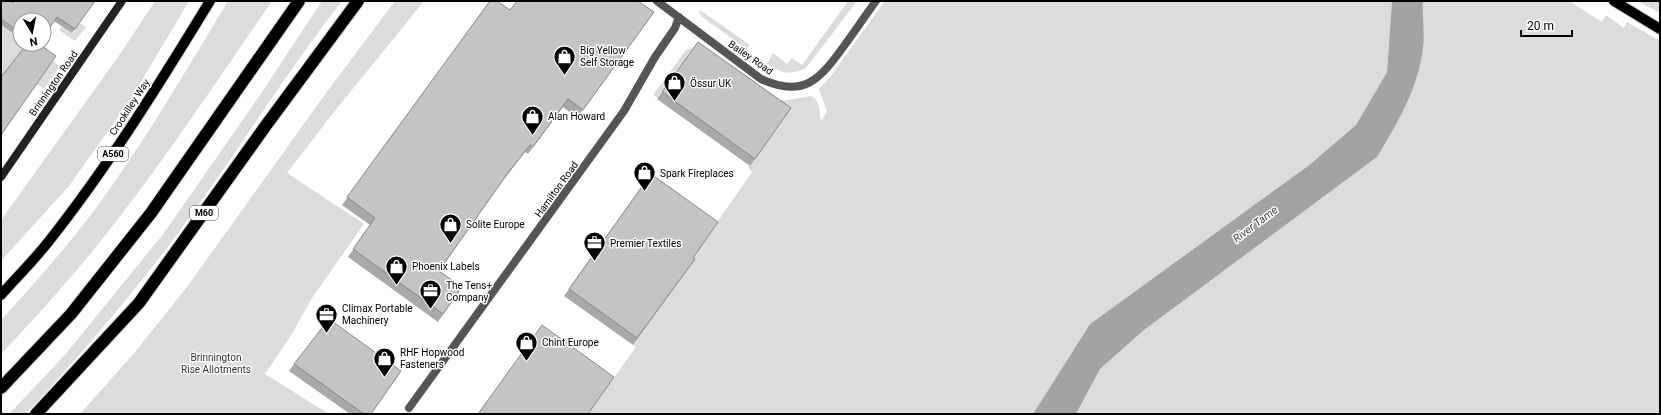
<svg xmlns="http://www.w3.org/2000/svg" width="1661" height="415" font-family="Roboto,sans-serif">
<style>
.green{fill:#dcdcdc}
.water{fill:#a3a3a3}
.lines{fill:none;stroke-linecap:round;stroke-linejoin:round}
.primary-casing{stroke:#dbdbdb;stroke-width:12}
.highway-casing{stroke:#dbdbdb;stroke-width:14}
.street{stroke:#555;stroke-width:8}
.secondary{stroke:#222;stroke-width:8}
.primary{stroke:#000;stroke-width:10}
.highway{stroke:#000;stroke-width:12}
.wall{fill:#a9a9a9}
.building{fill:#c4c4c4;stroke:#898989}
.labels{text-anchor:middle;stroke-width:3;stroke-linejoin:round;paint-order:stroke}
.shield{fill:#fff;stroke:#4c4c4c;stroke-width:1}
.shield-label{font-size:9px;font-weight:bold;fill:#000}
.poi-label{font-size:10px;fill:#000;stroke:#fff;text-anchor:start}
.street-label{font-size:10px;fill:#000;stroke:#fff}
.park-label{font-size:10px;fill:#333;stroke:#fff}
.water-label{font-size:11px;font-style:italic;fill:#444;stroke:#fff}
</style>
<rect width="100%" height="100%" fill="#fff"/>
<path class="green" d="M2 1H26L20 20V44H29L14 67 10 65 1 81V25L4 26Z
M155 1H189L132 97 69 186 1 261V220L118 57Z
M228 1H272C209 92 148 186 76 271 52 299 27 327 1 354V320C35 283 69 244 99 204 146 139 187 69 228 1Z
M322 1H342C283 77 233 159 176 236 129 298 79 357 26 414H9L64 356 164 233 260 95Z
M395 1H424L334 112 287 173 364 224 312 298 290 337 265 374 329 414H80L135 352 187 287 326 93Z
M848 1H857L806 68C789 76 782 73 767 64L773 53 787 64 792 58 802 65Z
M885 1H1392L1387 72 1356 125 1308 166 1090 324 1033 414H588L636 347 633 345 690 266 688 264 752 172 748 168 786 115 778 100H788L811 96C821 101 819 112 821 121L827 112 819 89 830 77Z
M1423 1H1569L1602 22 1606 15 1624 28 1627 22 1660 41V414H1076L1100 369 1144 330 1377 157 1423 47Z
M1637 1H1660V13Z
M700 10 750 45 746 49 701 16 699 12Z
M79 23 86 27 75 41 59 30 62 26 73 33Z
M694 47 698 48 719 66 693 48 657 98 653 95 686 50Z
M53 61 60 66 44 89 36 84Z"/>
<path class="water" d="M1392 1H1423C1422 16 1425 32 1423 47 1419 87 1397 124 1377 157L1144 330 1100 369 1076 414H1033L1090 324 1308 166 1356 125 1387 72Z"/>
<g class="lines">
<defs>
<path id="primary" d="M1614 1 1660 29
M1 295C17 277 34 260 49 241 109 165 160 83 210 1"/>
<path id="highway" d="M1 388 71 314 151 213 299 1
M36 414 139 303 267 124 358 1"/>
</defs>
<use href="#primary" class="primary-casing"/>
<use href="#highway" class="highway-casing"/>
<path class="street" d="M657 1 761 79C804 99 820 79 844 46 855 31 865 16 876 1
M409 408 624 111 655 57 675 28 679 17"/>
<path class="secondary" d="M1 177 122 1"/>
<use href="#primary" class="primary"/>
<use href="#highway" class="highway"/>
</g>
<path class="wall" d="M1 1 13 3 95 1 72 33 54 21 20 20V38L1 25Z
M490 1 510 10 654 12 577 118 563 107 528 154 525 152 502 182 439 271 462 287 438 322 348 257 370 225 342 205Z
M698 42 791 108 750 166 657 99Z
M651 174 693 258 695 259 633 345 564 296Z
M294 364 371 414H350L289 371Z"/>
<path class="building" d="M1 1H10L13 3 14 1H95L75 29 57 17 44 36V20H20V32L1 19Z
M490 1H497L510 10 517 1H638L654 12 583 110 568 99 533 147 530 145 507 174 439 271 462 287 443 314 353 249 375 218 347 197Z
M698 42 791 108 755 159 662 92Z
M27 44H39L56 56 1 135V76H2Z
M651 174 718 222 693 258 695 259 637 338 569 289Z
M329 319 401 371 371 414H364L294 364Z
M542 325 614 377 588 414H478Z"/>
<defs>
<symbol id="shop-pin" viewBox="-11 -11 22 30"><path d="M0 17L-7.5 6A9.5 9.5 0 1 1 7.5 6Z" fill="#000" stroke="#fff"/><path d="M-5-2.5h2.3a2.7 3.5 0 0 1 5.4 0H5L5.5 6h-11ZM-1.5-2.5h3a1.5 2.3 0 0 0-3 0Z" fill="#fff"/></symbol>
<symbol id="office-pin" viewBox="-11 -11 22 30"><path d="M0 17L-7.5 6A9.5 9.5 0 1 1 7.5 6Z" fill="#000" stroke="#fff"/><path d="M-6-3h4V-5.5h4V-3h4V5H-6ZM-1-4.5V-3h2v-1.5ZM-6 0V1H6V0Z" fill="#fff"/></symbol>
</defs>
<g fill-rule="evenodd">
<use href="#shop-pin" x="552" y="44" width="25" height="34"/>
<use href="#shop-pin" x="662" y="70" width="25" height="34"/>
<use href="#shop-pin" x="520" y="104" width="25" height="34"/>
<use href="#shop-pin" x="632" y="160" width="25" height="34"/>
<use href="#shop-pin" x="438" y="212" width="25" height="34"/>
<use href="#office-pin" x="582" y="230" width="25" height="34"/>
<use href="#shop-pin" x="384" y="254" width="25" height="34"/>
<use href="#office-pin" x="418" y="278" width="25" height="34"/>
<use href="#office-pin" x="314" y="302" width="25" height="34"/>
<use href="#shop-pin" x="514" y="330" width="25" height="34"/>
<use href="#shop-pin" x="372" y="346" width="25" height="34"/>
</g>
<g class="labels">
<g class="shield">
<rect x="98" y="147" width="30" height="14" rx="3"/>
<rect x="190" y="206" width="28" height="14" rx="3"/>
</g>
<g class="shield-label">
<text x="113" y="157">A560</text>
<text x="204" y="216">M60</text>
</g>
<g class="poi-label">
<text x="580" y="54">Big Yellow<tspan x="580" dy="12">Self Storage</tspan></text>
<text x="690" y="87">Össur UK</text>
<text x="548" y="120">Alan Howard</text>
<text x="660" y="177">Spark Fireplaces</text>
<text x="466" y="228">Solite Europe</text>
<text x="610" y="247">Premier Textiles</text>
<text x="412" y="270">Phoenix Labels</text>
<text x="446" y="289">The Tens+<tspan x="446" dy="12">Company</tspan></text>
<text x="342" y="312">Climax Portable<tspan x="342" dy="12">Machinery</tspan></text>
<text x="542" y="346">Chint Europe</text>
<text x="400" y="356">RHF Hopwood<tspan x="400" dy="12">Fasteners</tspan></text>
</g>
<g class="street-label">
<text transform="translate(751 57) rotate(35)" y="4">Bailey Road</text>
<text transform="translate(53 83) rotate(-55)" y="4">Brinnington Road</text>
<text transform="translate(129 107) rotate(-57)" y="4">Crookilley Way</text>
<text transform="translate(556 189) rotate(-54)" y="4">Hamilton Road</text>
</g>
<g class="park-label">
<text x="216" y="361">Brinnington<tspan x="216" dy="12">Rise Allotments</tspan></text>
</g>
<g class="water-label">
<text transform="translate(1255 224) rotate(-37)" y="4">River Tame</text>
</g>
</g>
<rect width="1661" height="415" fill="none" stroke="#000000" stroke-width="4"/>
<g transform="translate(32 32) rotate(170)"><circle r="19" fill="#ffffff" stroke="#999999"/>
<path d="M0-3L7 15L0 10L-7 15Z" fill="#000000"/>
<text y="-6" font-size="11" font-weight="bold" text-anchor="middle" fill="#000000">N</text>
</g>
<path d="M1521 30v6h51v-6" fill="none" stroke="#000000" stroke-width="2"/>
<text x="1527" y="30" font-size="12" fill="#000000" stroke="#ffffff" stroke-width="3" paint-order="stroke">20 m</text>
</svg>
